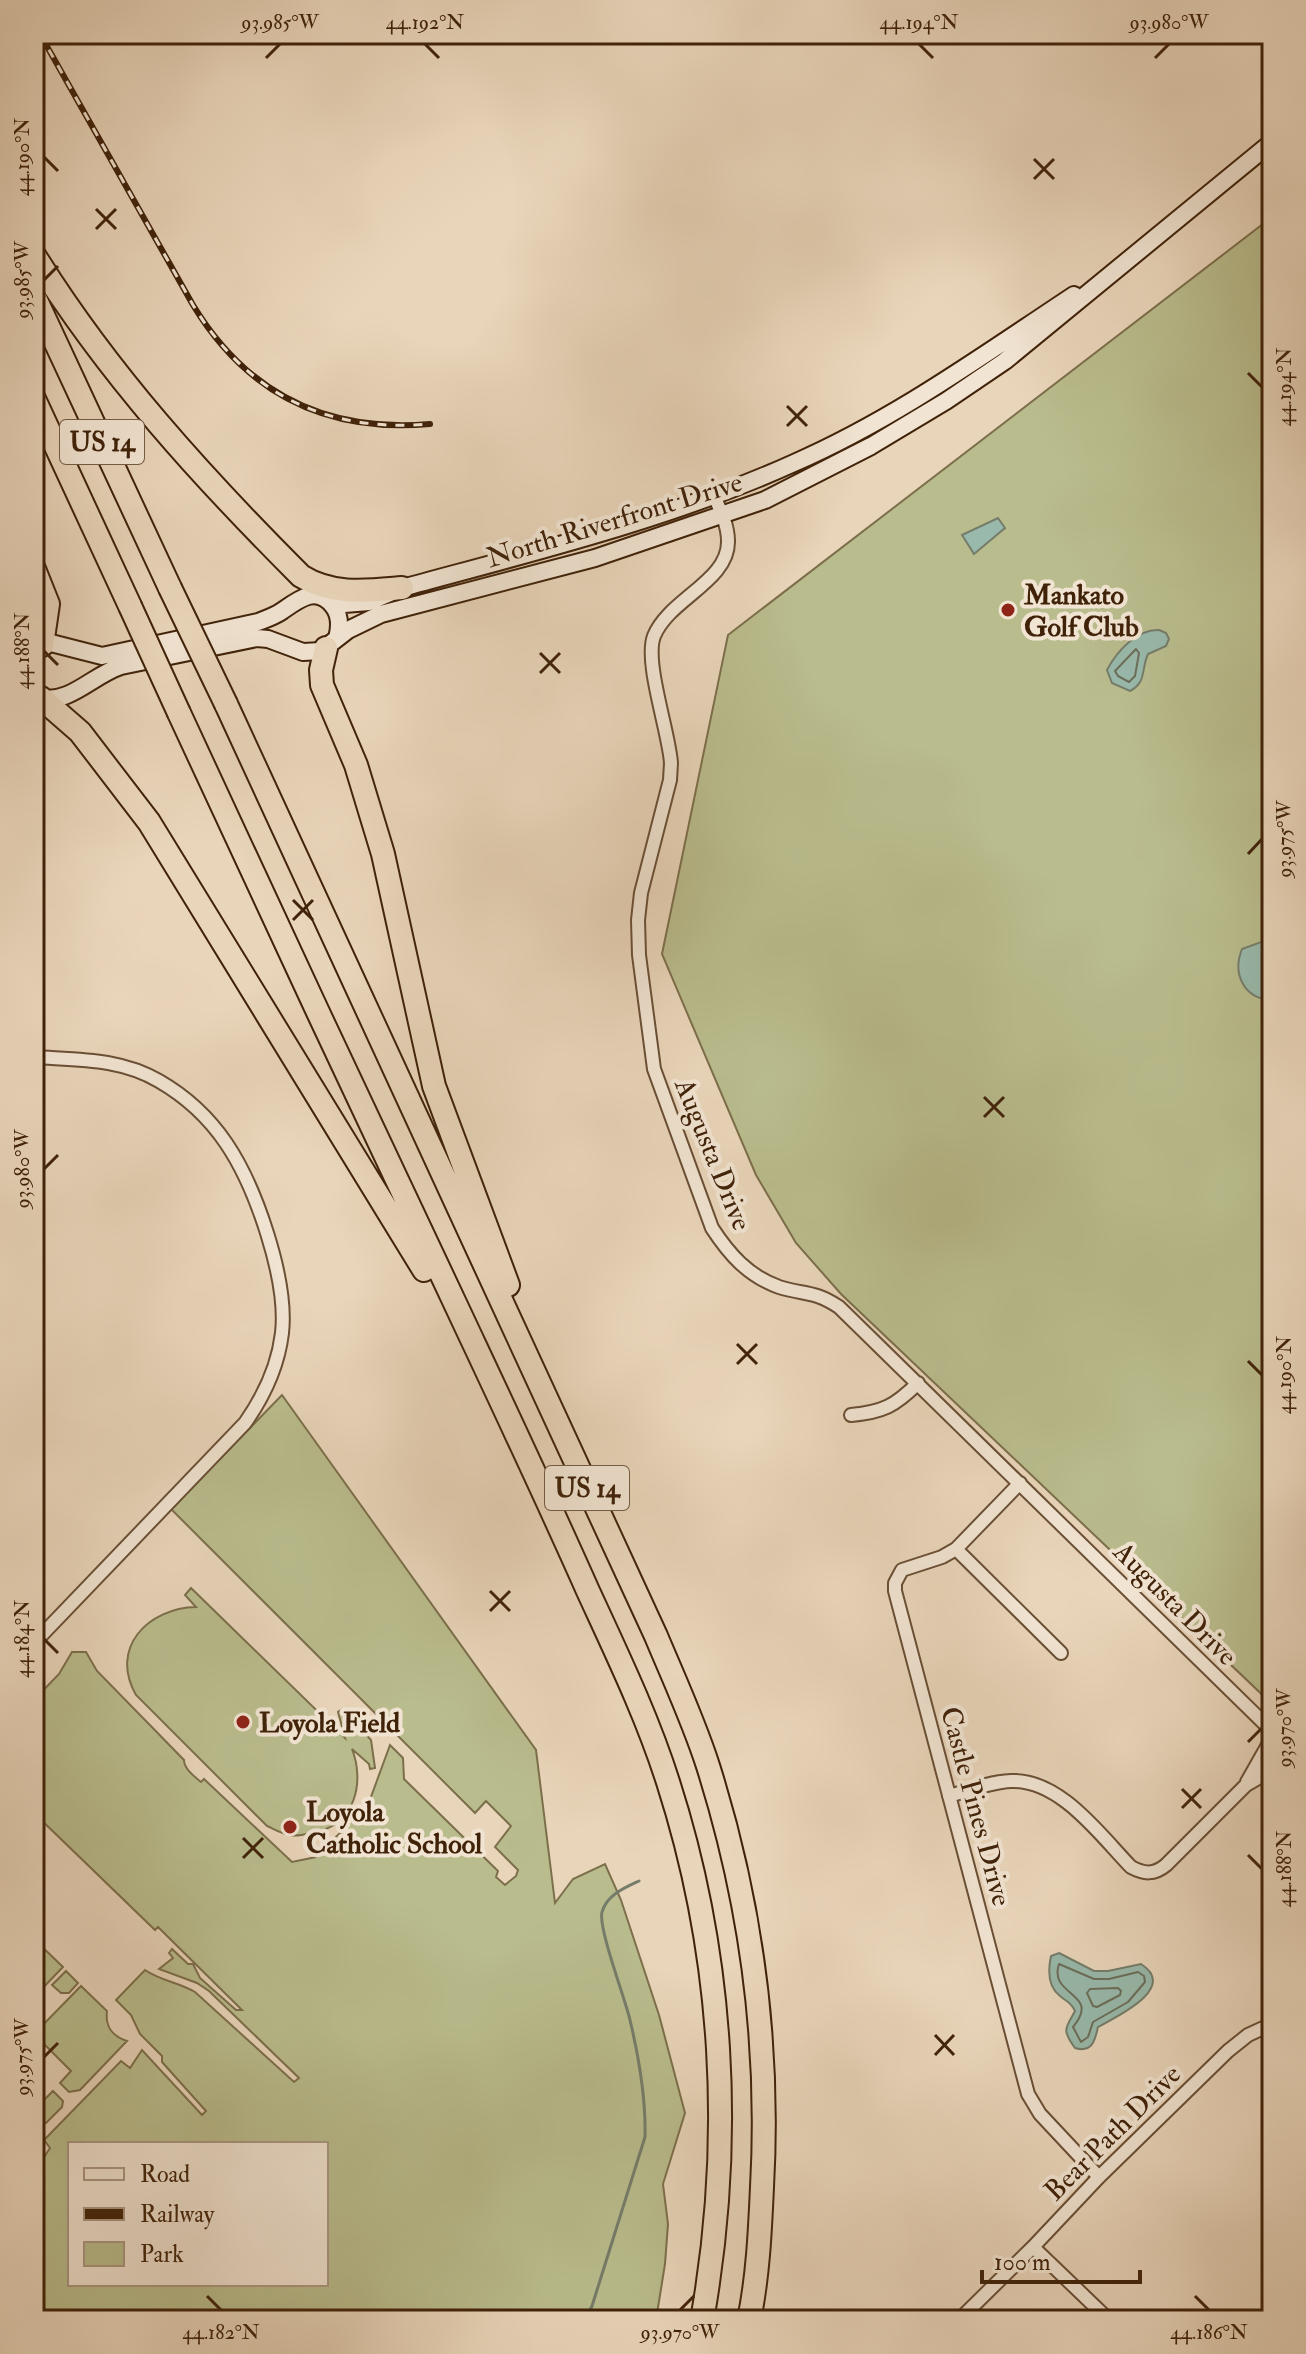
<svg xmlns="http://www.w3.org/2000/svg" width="1306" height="2354" font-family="'IM FELL Double Pica',serif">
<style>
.green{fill:#b9bc8d;stroke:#7c6f4b;stroke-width:2;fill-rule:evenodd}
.water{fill:#98b9ab;stroke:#757d6a;stroke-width:2}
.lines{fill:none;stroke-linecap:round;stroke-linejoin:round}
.shore{stroke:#6c6e5a;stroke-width:2}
.stream{stroke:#757d6a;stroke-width:3}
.minor-casing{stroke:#6a4f35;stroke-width:16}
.tertiary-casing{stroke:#6a4f35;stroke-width:18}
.secondary-casing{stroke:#402209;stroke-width:20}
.motorway-casing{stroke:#402209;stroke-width:26}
.minor{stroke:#f1e4d2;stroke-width:12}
.tertiary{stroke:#f1e4d2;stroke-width:14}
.secondary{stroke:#f1e4d2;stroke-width:16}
.motorway{stroke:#e9d5ba;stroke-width:22}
.rail-casing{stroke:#402209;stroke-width:6}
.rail{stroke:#f1e4d2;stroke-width:3;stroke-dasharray:9;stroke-linecap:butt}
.motorway-bridge-casing{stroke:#402209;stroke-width:26;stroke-linecap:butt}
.motorway-bridge{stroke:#e9d5ba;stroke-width:22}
.ticks{fill:none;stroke:#402209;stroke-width:3}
.poi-dot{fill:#8f2418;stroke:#f1e4d2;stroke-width:3}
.labels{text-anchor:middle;stroke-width:8;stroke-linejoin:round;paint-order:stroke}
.shield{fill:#f1e4d2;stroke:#755c45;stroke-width:2}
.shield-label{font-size:26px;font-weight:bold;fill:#402209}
.street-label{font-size:28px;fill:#402209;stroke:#f1e4d2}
.poi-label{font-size:28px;font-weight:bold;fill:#402209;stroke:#f1e4d2;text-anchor:start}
.neatline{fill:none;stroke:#402209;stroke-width:3}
.ticks-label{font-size:20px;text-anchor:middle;fill:#402209}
</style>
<rect width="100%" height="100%" fill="#e9d5ba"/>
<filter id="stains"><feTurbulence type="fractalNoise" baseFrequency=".0025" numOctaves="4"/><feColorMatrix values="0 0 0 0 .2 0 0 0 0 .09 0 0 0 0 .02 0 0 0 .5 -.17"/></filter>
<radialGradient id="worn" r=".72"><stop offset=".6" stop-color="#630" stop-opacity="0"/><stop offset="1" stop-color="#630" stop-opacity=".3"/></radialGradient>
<path class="green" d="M1272 217V1704L841 1294 796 1243 756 1175 662 954 728 635Z
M282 1395 536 1750 555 1903 573 1879 605 1864 621 1900 659 2015 685 2113 663 2184 668 2224 665 2264 656 2320H34V2158L40 2163 50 2148 44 2140 121 2061 130 2068 142 2050 202 2115 206 2111 162 2062V2056L140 2034 131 2015 116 2000 145 1970C161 1981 178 1982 195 1992L294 2082 299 2078 209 1991 197 1983 159 1969 173 1958 169 1953 172 1949 188 1964H193L200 1978 236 2010H242L158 1927 155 1930 34 1813V1700L59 1674 72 1652H86L97 1671 184 1760C184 1769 195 1777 201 1782L204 1779 292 1862 316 1857 368 1805 390 1745 403 1758 404 1779 498 1871 496 1877 505 1885 516 1876 518 1870 495 1847 511 1826 486 1801 475 1813 171 1509ZM70 2144H326V2284H70Z
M191 1588 345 1738 338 1712 342 1709 371 1740 375 1768 370 1769 369 1764 352 1749C365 1782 355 1825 315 1832 306 1834 298 1837 290 1835 282 1834 274 1829 267 1826L136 1695C109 1648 148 1608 196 1607L185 1595Z
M34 1939 63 1967 34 1997Z
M66 1971 78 1983 69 1993H61L52 1985Z
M81 1986 107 2011C105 2027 112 2036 127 2041L80 2090 69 2092 60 2083 71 2071 34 2034Z
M53 2091 63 2101 62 2107 46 2123 37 2124 34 2120V2110Z"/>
<path class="water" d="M998 518 1005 528 974 554 962 535Z
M1159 630 1166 633 1169 639 1166 646 1148 654C1141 669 1147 682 1130 691L1112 683 1107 670C1117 651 1137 629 1159 630Z
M1272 938V1000C1244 999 1232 974 1242 949Z
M1059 1953 1094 1971H1108L1141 1964C1179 1988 1116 2017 1098 2027 1095 2041 1092 2053 1075 2048 1061 2029 1066 2028 1075 2011 1071 2002 1067 2002 1060 1996 1048 1987 1048 1970 1051 1956Z"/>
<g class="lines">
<path class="shore" d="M1136 649 1139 653 1135 676 1129 682 1118 676 1115 671Z
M1059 1964 1094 1979H1109L1138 1972 1144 1976 1145 1982 1128 2002 1093 2022 1088 2037 1081 2042 1073 2027C1102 1992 1048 1997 1059 1964Z
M1118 1988 1121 1991 1120 1995 1097 2007 1093 2006 1087 1993 1090 1989Z"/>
<path class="stream" d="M34 2316 48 2320
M585 2320 592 2306 645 2137C646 2098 639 2058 630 2020 625 1998 598 1928 602 1912 607 1895 624 1888 639 1881"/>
<defs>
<path id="minor" d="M713 494C720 509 728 525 728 541 729 581 669 599 654 636 644 662 669 732 671 763L670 780 641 893 638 920 639 955 654 1069 712 1228C729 1254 748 1276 779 1287 804 1295 813 1290 839 1307L1272 1731
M851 1415C883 1412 895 1406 918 1383
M1020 1483 956 1549 942 1557 902 1570 895 1583V1591L1028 2094 1040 2114 1099 2177
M956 1549 1061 1653
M34 1643 245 1423C264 1396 278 1367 282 1333 288 1280 256 1187 226 1143 209 1118 185 1096 159 1081 120 1058 78 1060 34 1057
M1247 1782 1272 1738
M949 1796C969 1790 990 1782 1011 1781 1060 1779 1100 1835 1131 1867 1144 1874 1154 1875 1166 1865L1246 1785 1272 1770
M1033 2247 1109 2320
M961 2318 1033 2247 1099 2177 1228 2051 1248 2035 1272 2024"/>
<path id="tertiary" d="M34 1057V1058"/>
<path id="secondary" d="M332 605 369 602 402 588C534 552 670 519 794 463 895 419 983 355 1074 295
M35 649 51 643 102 656 258 622C266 619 275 616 282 611 299 599 317 585 333 606 341 616 340 627 337 638
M41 698C70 704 93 675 121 666L257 638 268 639 303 652 321 651 348 630 381 614 595 558 765 500 871 446 946 401 1005 361 1272 142"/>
<path id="motorway" d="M34 255C108 374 202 477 301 576 333 596 367 591 402 588
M34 296 170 588
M34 399 130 606
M34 569 48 604 42 645
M326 648 321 670 322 685 356 765 383 854 434 1086 508 1285
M41 698 80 732 149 822 424 1270
M226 704 656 1636C674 1679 694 1722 708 1766 751 1902 770 2044 762 2187 760 2231 758 2276 749 2320
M179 713C270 910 361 1105 454 1301 499 1397 545 1494 588 1591 617 1654 647 1716 668 1782 724 1956 734 2140 702 2320"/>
</defs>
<use href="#minor" class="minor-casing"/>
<use href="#tertiary" class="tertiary-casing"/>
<use href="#secondary" class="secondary-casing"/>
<use href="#motorway" class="motorway-casing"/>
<use href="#minor" class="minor"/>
<use href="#tertiary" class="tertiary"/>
<use href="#secondary" class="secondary"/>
<use href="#motorway" class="motorway"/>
<defs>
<path id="rail" d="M40 34 193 305C247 394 326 433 430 424"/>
</defs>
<use href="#rail" class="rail-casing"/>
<use href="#rail" class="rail"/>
<defs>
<path id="motorway-bridge" d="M170 588 226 704
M130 606 179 713"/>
</defs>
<use href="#motorway-bridge" class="motorway-bridge-casing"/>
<use href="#motorway-bridge" class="motorway-bridge"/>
</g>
<path class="ticks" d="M425 44 439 58M919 44 933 58M266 58 280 44M1155 58 1169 44M44 157 58 171M1034 159 1054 179M1034 179 1054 159M96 209 116 229M96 229 116 209M44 280 58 266M1248 373 1262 387M787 406 807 426M787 426 807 406M44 651 58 665M540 653 560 673M540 673 560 653M1248 854 1262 839M293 900 313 920M293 920 313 900M984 1097 1004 1117M984 1117 1004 1097M44 1169 58 1155M737 1344 757 1364M1248 1361 1262 1375M737 1364 757 1344M490 1591 510 1611M490 1611 510 1591M44 1639 58 1653M1248 1742 1262 1728M1182 1789 1201 1808M1182 1808 1201 1789M243 1838 263 1858M1248 1855 1262 1869M243 1858 263 1838M935 2035 954 2055M935 2055 954 2035M44 2057 58 2043M207 2296 221 2310M1195 2296 1209 2310M680 2310 694 2296"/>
<g class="poi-dot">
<circle cx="1008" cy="610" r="8"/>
<circle cx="243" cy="1722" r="8"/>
<circle cx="290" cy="1827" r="8"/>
</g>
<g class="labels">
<g class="shield">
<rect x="60" y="420" width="84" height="44" rx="6"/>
<rect x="545" y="1466" width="84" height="44" rx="6"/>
</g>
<g class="shield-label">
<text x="102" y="451">US 14</text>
<text x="587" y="1497">US 14</text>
</g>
<g class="street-label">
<text transform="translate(614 519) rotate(-17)" y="10">North Riverfront Drive</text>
<text transform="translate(714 1154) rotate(68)" y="10">Augusta Drive</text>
<text transform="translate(1176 1603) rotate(45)" y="10">Augusta Drive</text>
<text transform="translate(977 1806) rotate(75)" y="10">Castle Pines Drive</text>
<text transform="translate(1112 2132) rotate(-45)" y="10">Bear Path Drive</text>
</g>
<g class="poi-label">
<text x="1024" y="604">Mankato<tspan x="1024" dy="32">Golf Club</tspan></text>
<text x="259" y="1732">Loyola Field</text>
<text x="306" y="1821">Loyola<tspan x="306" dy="32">Catholic School</tspan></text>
</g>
</g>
<rect width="1306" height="2354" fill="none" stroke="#e9d5ba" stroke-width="88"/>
<rect x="68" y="2142" width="260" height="144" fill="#f1e4d2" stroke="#aa9682" stroke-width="2"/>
<rect x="84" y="2168" width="40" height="12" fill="#f1e4d2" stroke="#aa9682" stroke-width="2"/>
<text x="140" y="2182" font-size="24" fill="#402209">Road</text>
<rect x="84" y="2208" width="40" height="12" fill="#402209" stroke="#aa9682" stroke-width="2"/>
<text x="140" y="2222" font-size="24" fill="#402209">Railway</text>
<rect x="84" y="2242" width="40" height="24" fill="#b9bc8d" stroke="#aa9682" stroke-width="2"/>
<text x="140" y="2262" font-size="24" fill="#402209">Park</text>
<path d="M982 2270v12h158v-12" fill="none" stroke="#402209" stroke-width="4"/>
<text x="994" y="2270" font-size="24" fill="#402209" stroke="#f1e4d2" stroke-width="6" paint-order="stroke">100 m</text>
<rect x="44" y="44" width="1218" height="2266" class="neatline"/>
<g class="ticks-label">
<text x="280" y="29">93.985°W</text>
<text x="425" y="29">44.192°N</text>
<text x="919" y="29">44.194°N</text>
<text x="1169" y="29">93.980°W</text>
<text transform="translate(22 157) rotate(-90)" y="7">44.190°N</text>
<text transform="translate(22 280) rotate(-90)" y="7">93.985°W</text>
<text transform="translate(1284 387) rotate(-90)" y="7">44.194°N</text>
<text transform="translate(22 651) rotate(-90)" y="7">44.188°N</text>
<text transform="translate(1284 839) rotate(-90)" y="7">93.975°W</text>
<text transform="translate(22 1169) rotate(-90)" y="7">93.980°W</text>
<text transform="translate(1284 1375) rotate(-90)" y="7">44.190°N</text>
<text transform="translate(22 1639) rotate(-90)" y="7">44.184°N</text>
<text transform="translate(1284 1728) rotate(-90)" y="7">93.970°W</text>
<text transform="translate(1284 1869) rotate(-90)" y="7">44.188°N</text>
<text transform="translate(22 2057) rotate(-90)" y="7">93.975°W</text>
<text x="221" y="2339">44.182°N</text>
<text x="680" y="2339">93.970°W</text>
<text x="1209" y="2339">44.186°N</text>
</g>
<rect width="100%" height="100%" filter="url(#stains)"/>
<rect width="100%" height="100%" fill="url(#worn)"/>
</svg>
